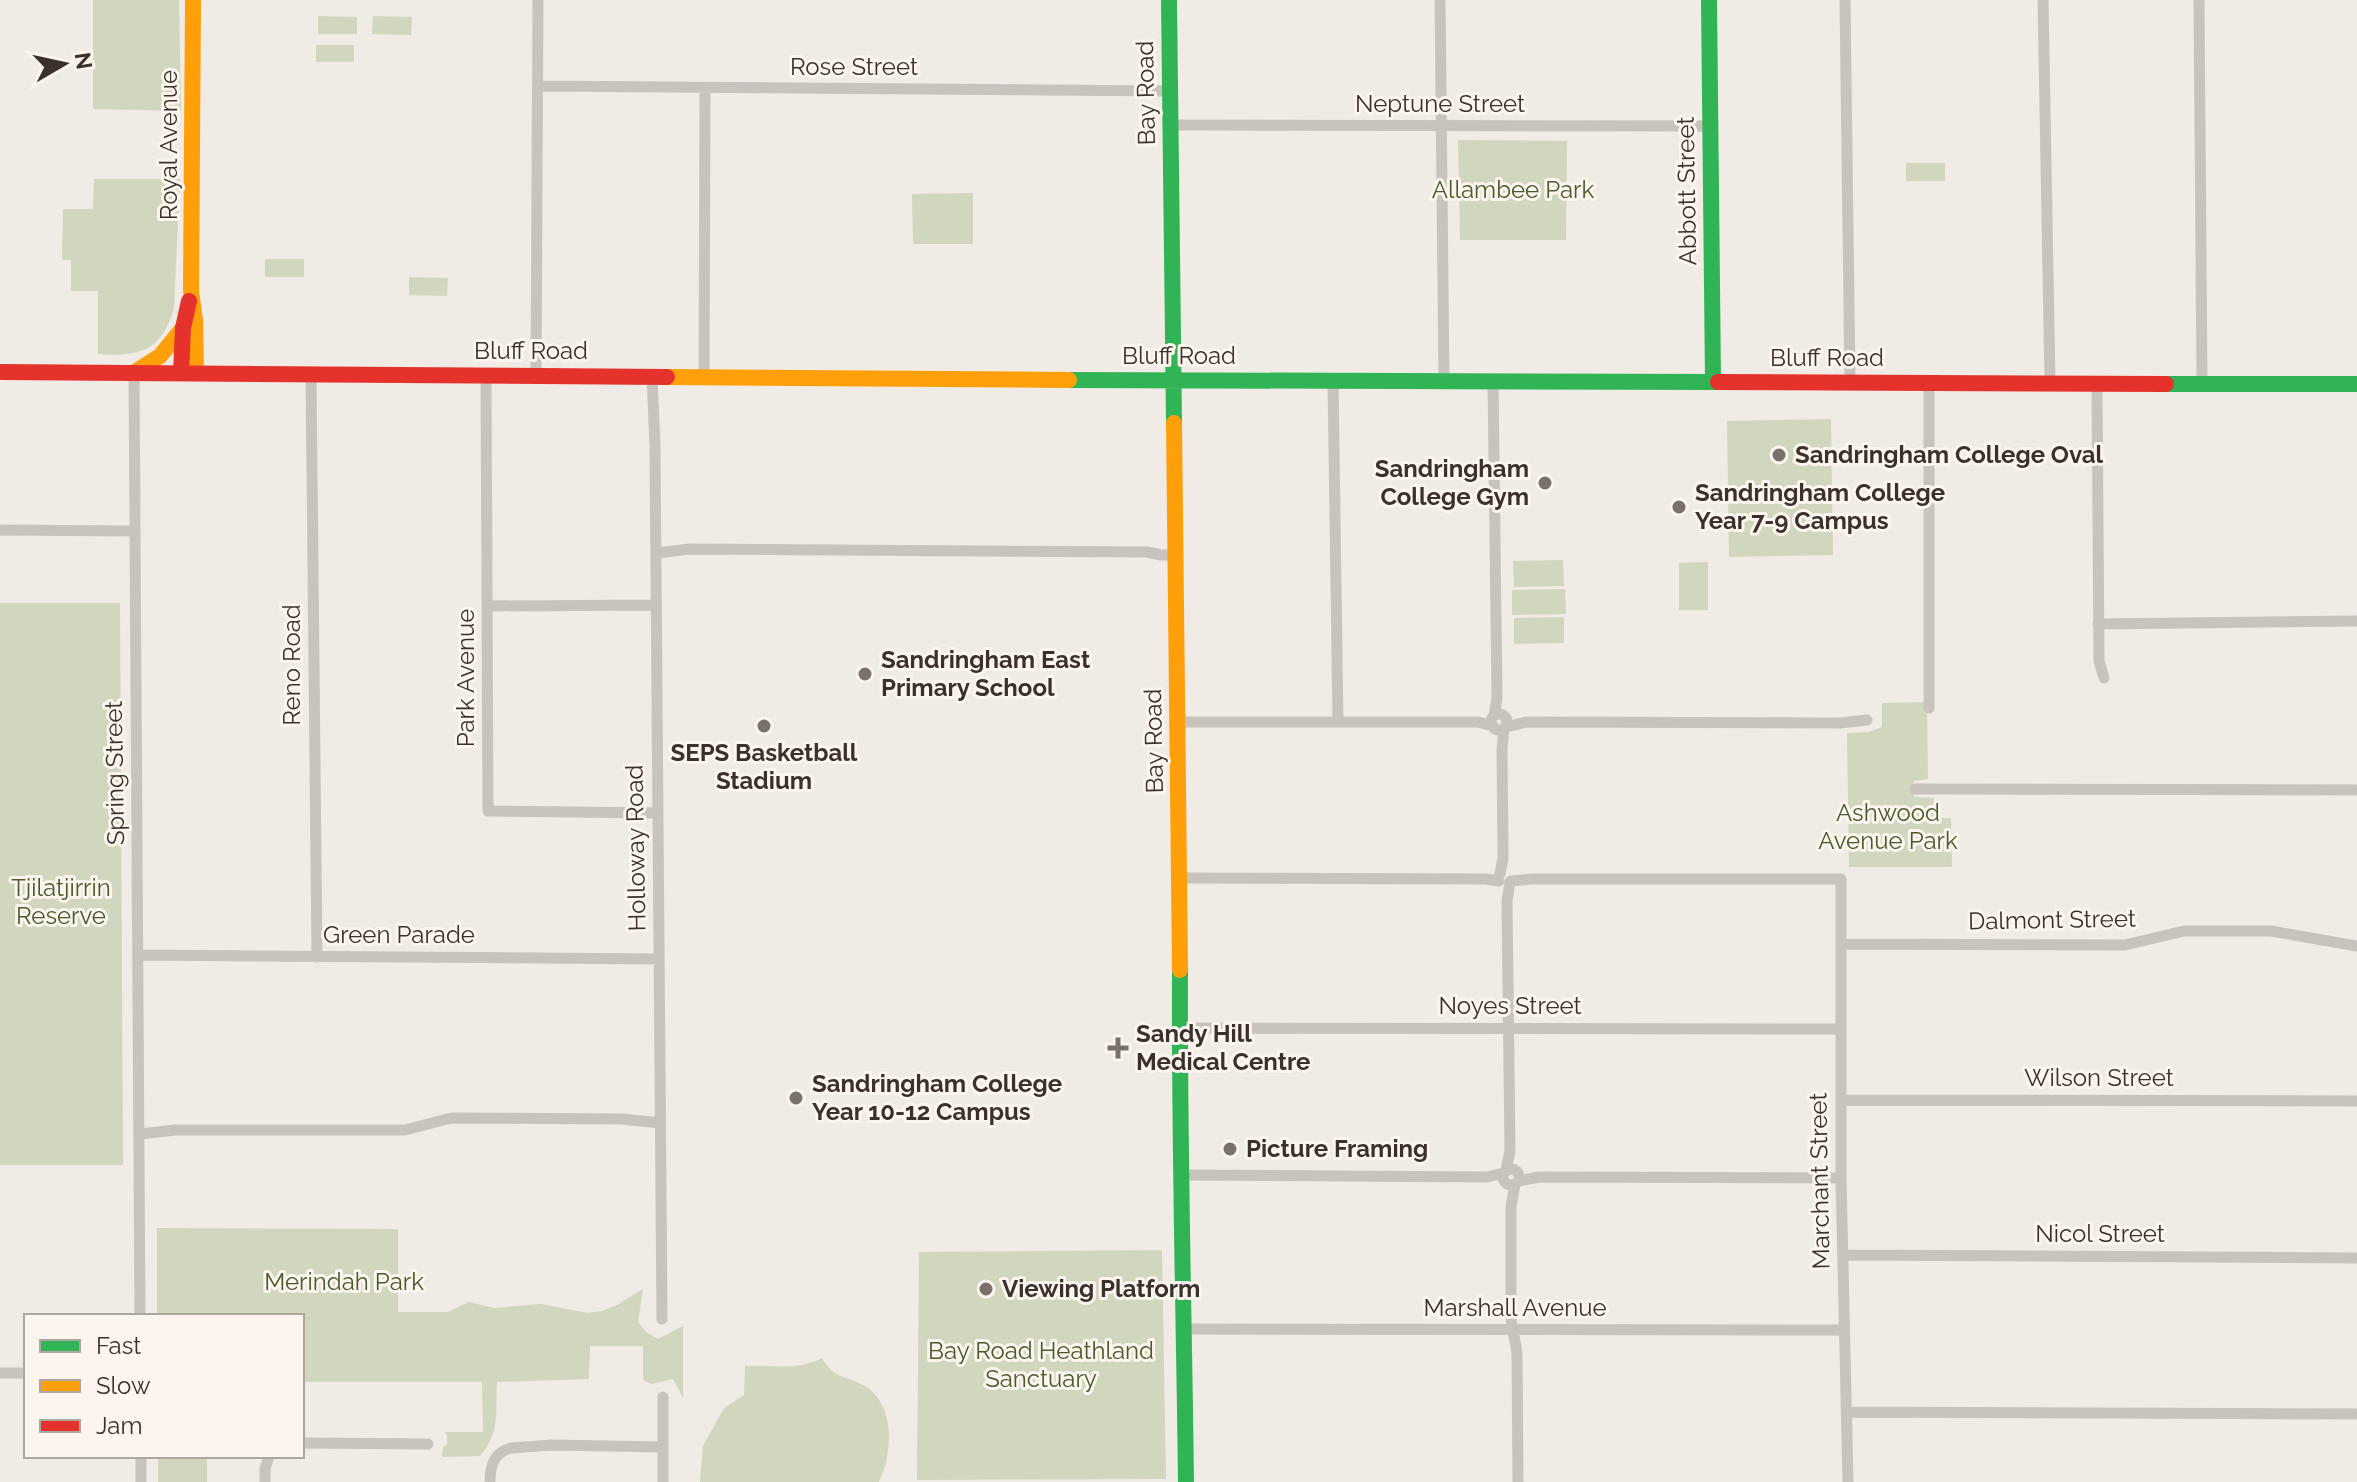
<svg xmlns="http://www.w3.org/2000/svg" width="2357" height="1482" font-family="Raleway,sans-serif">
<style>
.green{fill:#d1d6bf}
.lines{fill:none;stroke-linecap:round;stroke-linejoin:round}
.street{stroke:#c9c3be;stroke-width:11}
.fast{stroke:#30b455;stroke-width:16}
.slow{stroke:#ff9f0a;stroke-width:16}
.jam{stroke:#e5322d;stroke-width:16}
.poi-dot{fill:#7a716c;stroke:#fbf5ee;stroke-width:3}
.labels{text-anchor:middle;stroke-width:6;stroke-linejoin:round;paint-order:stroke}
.street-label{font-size:24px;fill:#3b302b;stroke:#fbf5ee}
.park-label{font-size:24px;fill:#4a5a2e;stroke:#fbf5ee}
.poi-label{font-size:24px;font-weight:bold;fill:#3b302b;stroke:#fbf5ee;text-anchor:start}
</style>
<rect width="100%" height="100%" fill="#f0ebe5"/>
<path class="green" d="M93 0H179L181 111 93 109Z
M318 16 357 17V34H318Z
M373 16 412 17 411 35 372 34Z
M316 45H354V62H316Z
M1458 140 1567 141 1566 240H1460Z
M1906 163H1945V181H1906Z
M94 179H180L174 308C162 351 139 357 98 354V291H71V260H62L63 209H93Z
M973 193V244H913L912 194Z
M265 259H304V277H265Z
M409 277 448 278 447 296 409 295Z
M1831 419 1833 555 1729 557 1727 421Z
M1563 560 1564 586 1514 587 1513 561Z
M1708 562V610H1679V563Z
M1565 589 1566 614 1512 615V590Z
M0 603H120L123 1165H0Z
M1564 617V643L1514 644V618Z
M1927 702 1928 779 1914 781V797L1934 798 1938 818H1951L1952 867H1849L1847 733 1869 732 1882 727V703Z
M157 1228 398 1229V1312H448L469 1302 494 1308 541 1304 587 1313 602 1311 617 1305 643 1289 638 1322 646 1332 658 1339 683 1326V1398L673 1379 652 1384 643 1380V1346H590L589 1379 497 1382C495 1411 501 1432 480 1456L442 1457 443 1447 447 1444V1435L444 1432H483L482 1382H302V1316H157Z
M1162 1250 1166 1479 917 1480 919 1252Z
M822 1358C835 1380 843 1374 863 1385 896 1403 893 1453 879 1482H700L703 1446 724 1408 744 1395 745 1366C772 1365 797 1371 822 1358Z
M158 1456H207V1482H158Z"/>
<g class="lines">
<path class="street" d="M1440 0 1444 381
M1845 0 1850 382
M2043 0 2050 382
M2199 0 2202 383
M538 86 1170 91
M1170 125 1710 126
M134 373 140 1316
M311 374 317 957
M486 375 488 811 658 813
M536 375 538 0
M652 376 655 446 662 1319
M704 377 705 88
M1333 381 1338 722
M1493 381 1497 698 1494 716
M2097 383 2099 661 2104 678
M0 530 135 531
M656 553 690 549 1147 552 1161 555H1176
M488 606 655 605
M2098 624 2357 621
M1929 708V382
M1491 722a8 8 0 1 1 16 0a8 8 0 1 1-16 0Z
M1178 722H1478L1493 726
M1506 727 1526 722 1840 723 1867 720
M1915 789 2357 790
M1500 874 1503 858 1502 749 1504 728
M1180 878 1486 879 1499 881
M1511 881 1532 879H1841V1178L1848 1482
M1842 944 2125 945 2184 931H2271L2357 946
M139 955 659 959
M1178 1028 1841 1029
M1842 1100 2357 1101
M140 1134 175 1130H405L451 1118 622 1119 660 1123
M1503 1177a8 8 0 1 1 16 0a8 8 0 1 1-16 0Z
M1506 1170 1510 1151 1507 901 1510 882
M1182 1175 1487 1177 1504 1173
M1518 1181 1539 1177 1841 1178
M1515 1184 1511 1207V1319L1517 1353 1518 1482
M1843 1255 2357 1258
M1185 1329 1844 1330
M0 1373H26
M663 1397V1482
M1847 1412 2357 1414
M302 1443 428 1444
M141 1456V1482
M265 1482V1469L269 1456
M490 1482C490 1466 494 1452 511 1448L552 1445 663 1447"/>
<path class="fast" d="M1169 0 1174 423
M1709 0 1713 381
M1069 380 1718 382
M2166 384H2357
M1180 970C1179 1141 1184 1311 1186 1482"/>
<path class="slow" d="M193 0 191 291 195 320 196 373
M135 372 160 356 182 329
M667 377 1069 380
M1174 423 1180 970"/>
<path class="jam" d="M0 372 667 377
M181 373 183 328 189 301
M1718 382 2166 384"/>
</g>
<g class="poi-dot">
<circle cx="1779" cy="455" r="8"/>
<circle cx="1545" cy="483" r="8"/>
<circle cx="1679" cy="507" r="8"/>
<circle cx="865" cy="674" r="8"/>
<circle cx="764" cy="726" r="8"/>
<path d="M1114 1036h8v8h8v8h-8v8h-8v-8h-8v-8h8z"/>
<circle cx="796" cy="1098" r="8"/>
<circle cx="1230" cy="1149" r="8"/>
<circle cx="986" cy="1289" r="8"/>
</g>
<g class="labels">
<g class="street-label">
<text x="854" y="75">Rose Street</text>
<text transform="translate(1146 93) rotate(-91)" y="8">Bay Road</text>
<text x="1440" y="112">Neptune Street</text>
<text transform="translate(169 145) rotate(-90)" y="8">Royal Avenue</text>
<text transform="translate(1687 191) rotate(-91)" y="8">Abbott Street</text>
<text x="531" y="359">Bluff Road</text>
<text x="1179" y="364">Bluff Road</text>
<text x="1827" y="366">Bluff Road</text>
<text transform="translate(292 665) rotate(-90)" y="8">Reno Road</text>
<text transform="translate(466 678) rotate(-90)" y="8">Park Avenue</text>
<text transform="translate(1154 741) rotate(-91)" y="8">Bay Road</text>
<text transform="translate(115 773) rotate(-91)" y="8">Spring Street</text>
<text transform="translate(636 848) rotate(-91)" y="8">Holloway Road</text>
<text transform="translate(2052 920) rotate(-1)" y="8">Dalmont Street</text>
<text x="399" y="943">Green Parade</text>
<text x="1510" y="1014">Noyes Street</text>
<text x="2099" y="1086">Wilson Street</text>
<text transform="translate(1820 1181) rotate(-91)" y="8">Marchant Street</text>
<text x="2100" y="1242">Nicol Street</text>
<text x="1515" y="1316">Marshall Avenue</text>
</g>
<g class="park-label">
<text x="1513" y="198">Allambee Park</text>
<text x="1888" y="821">Ashwood<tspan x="1888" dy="28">Avenue Park</tspan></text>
<text x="61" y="896">Tjilatjirrin<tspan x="61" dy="28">Reserve</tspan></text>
<text x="344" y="1290">Merindah Park</text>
<text x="1041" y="1359">Bay Road Heathland<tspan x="1041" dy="28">Sanctuary</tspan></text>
</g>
<g class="poi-label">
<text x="1795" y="463">Sandringham College Oval</text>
<text x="1529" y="477" text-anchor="end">Sandringham<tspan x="1529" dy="28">College Gym</tspan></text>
<text x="1695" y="501">Sandringham College<tspan x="1695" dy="28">Year 7-9 Campus</tspan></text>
<text x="881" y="668">Sandringham East<tspan x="881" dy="28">Primary School</tspan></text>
<text x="764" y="761" text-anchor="middle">SEPS Basketball<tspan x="764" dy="28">Stadium</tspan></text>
<text x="1136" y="1042">Sandy Hill<tspan x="1136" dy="28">Medical Centre</tspan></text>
<text x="812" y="1092">Sandringham College<tspan x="812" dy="28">Year 10-12 Campus</tspan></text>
<text x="1246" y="1157">Picture Framing</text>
<text x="1002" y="1297">Viewing Platform</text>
</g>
</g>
<rect x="24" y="1314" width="280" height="144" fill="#fbf5ee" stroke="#aea6a0" stroke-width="2"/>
<rect x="40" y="1340" width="40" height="12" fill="#30b455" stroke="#aea6a0" stroke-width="2"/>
<text x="96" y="1354" font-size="24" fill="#3b302b">Fast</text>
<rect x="40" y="1380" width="40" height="12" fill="#ff9f0a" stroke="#aea6a0" stroke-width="2"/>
<text x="96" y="1394" font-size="24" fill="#3b302b">Slow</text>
<rect x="40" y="1420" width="40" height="12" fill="#e5322d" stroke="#aea6a0" stroke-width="2"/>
<text x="96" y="1434" font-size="24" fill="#3b302b">Jam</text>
<g transform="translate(64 64) rotate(81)" stroke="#fbf5ee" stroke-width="6" paint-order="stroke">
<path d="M0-6L14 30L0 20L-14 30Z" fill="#3b302b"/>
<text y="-12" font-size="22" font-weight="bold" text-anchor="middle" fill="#3b302b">N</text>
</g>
</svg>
